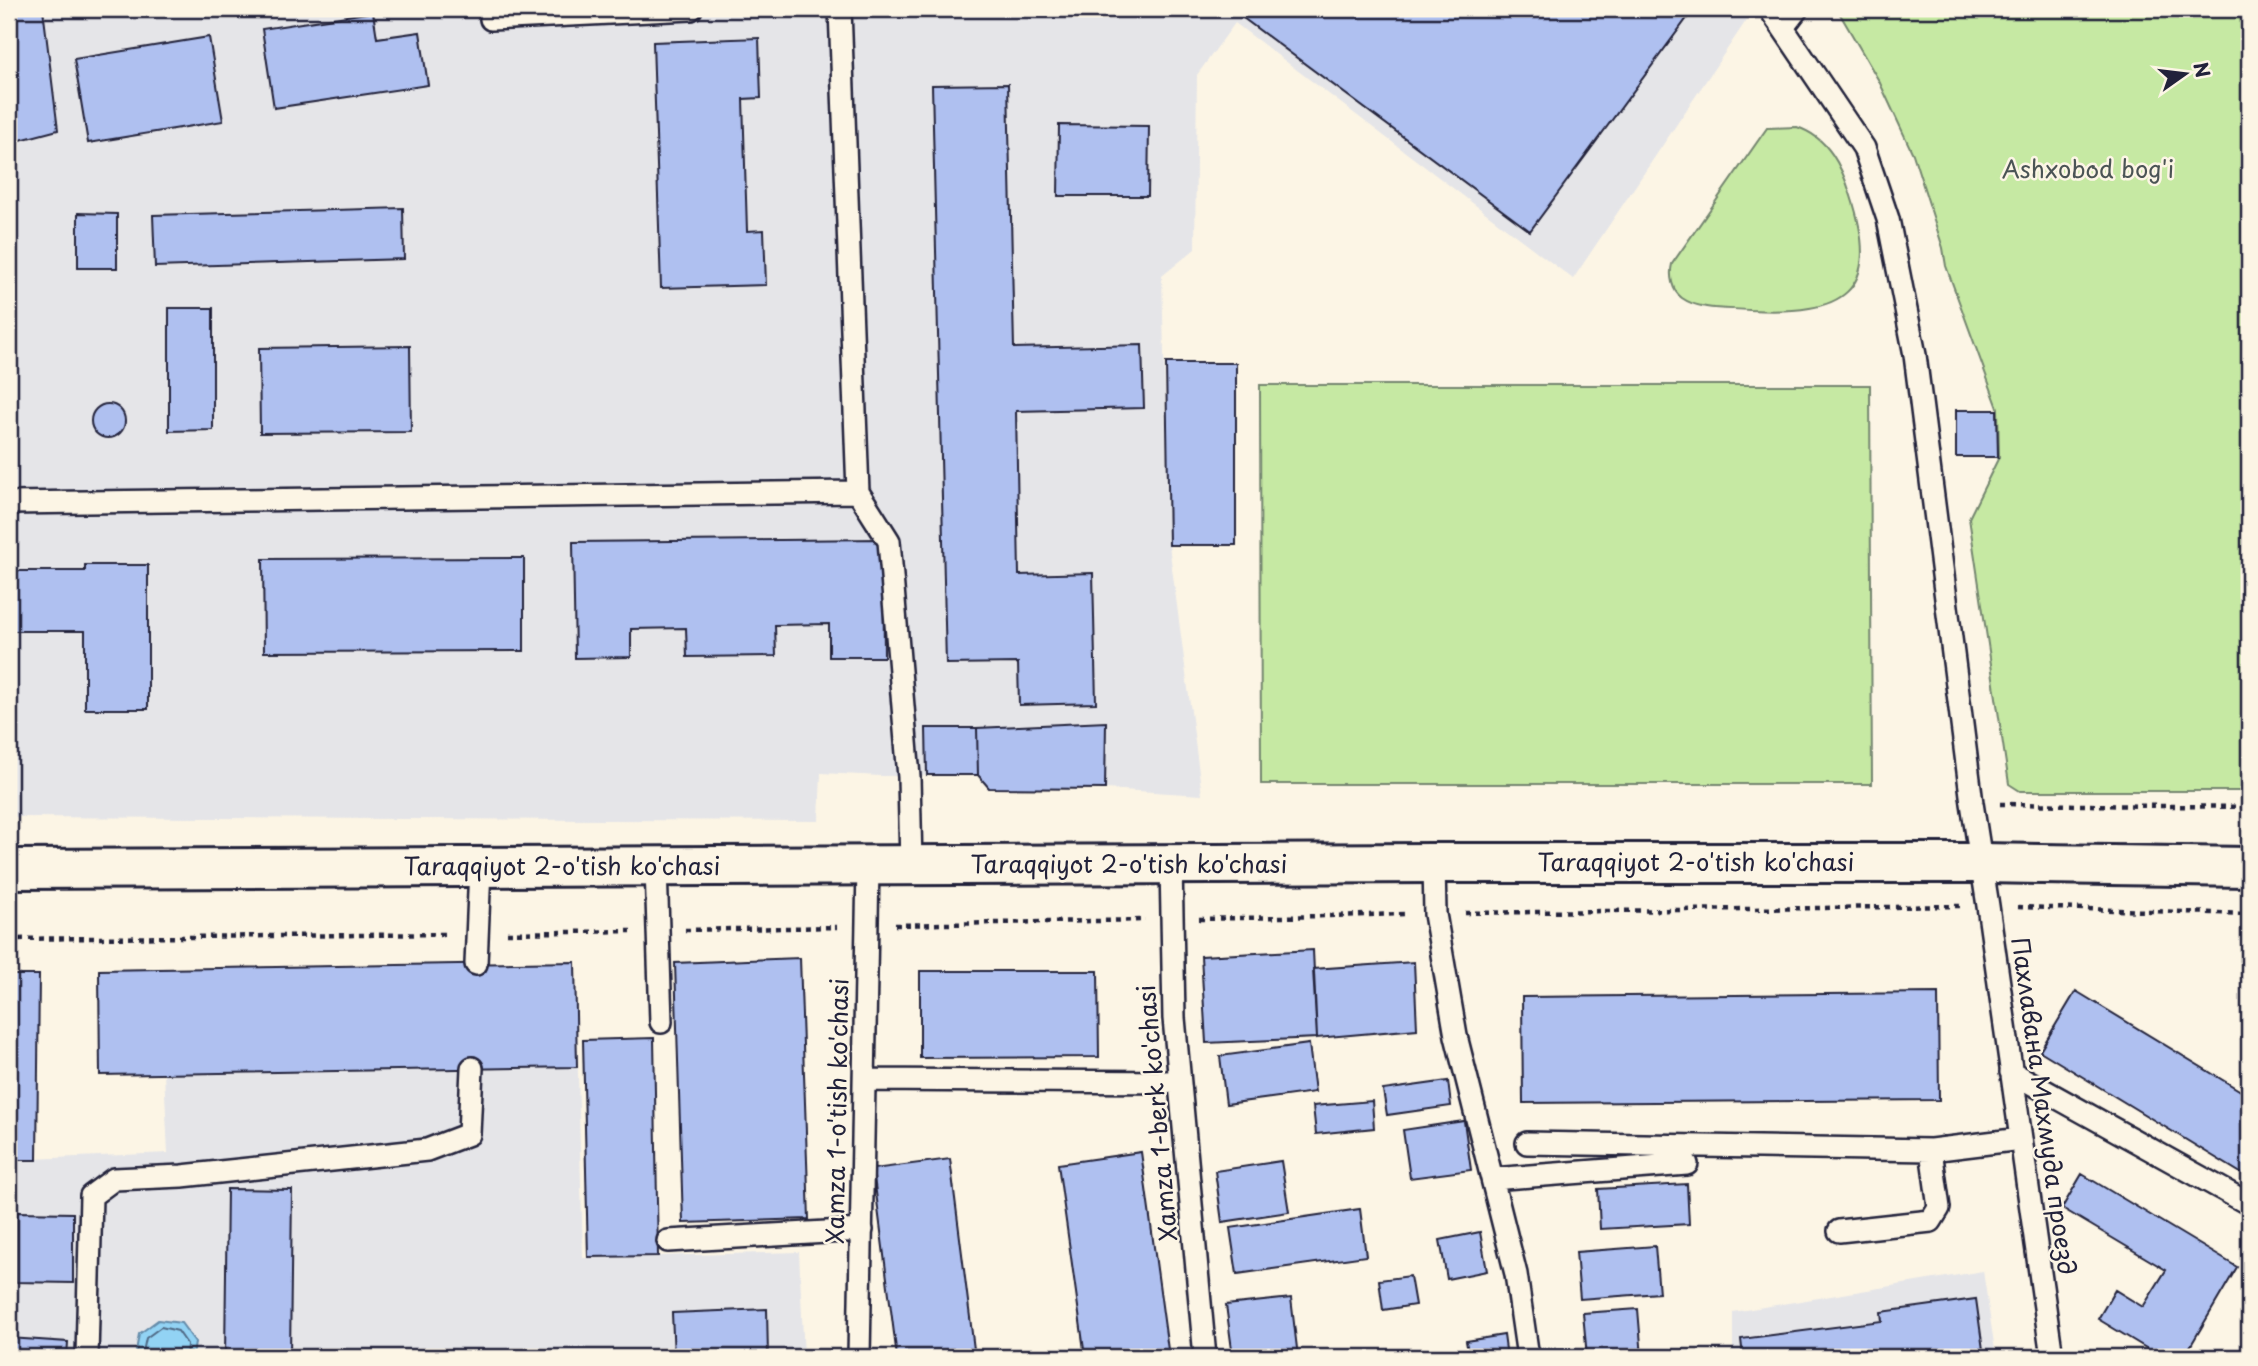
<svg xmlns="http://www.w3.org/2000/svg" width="2258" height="1366" font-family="'Playpen Sans',sans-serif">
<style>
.built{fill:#e5e5e8}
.green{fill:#c6e9a3;stroke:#74866f;stroke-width:2}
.water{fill:#92d3f4;stroke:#658caa;stroke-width:2}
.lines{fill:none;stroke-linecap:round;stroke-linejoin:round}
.shore{stroke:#4f6985;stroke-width:2}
.building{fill:#afc0f0;stroke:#22223b;stroke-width:2}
.lane-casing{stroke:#22223b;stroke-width:26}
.secondary-casing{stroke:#22223b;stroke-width:44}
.path{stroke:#22223b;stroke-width:4.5;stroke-dasharray:5 5;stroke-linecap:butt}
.lane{stroke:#fcf5e5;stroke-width:21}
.secondary{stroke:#fcf5e5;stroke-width:38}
.labels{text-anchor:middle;stroke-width:5;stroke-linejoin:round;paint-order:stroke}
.park-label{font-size:24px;fill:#4b5455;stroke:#fcf5e5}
.street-label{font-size:24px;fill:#22223b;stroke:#fcf5e5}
</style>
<rect width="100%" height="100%" fill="#fcf5e5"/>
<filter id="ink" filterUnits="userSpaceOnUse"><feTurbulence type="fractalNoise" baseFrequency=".0143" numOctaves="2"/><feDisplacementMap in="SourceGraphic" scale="14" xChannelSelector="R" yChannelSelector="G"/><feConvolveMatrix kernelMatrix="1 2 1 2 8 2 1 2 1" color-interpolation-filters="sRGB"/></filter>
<g filter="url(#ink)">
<path class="built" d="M9 9H1754L1573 279 1235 23 1197 75 1195 249 1162 276 1169 545 1202 795 1105 789 1106 722 978 775 881 776 821 773 819 821 9 817Z
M575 962 583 1258 799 1252 804 1357H9V1160L168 1153 164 1074 100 1075 99 970Z
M1983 1271 1996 1357H1733V1312Z"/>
<path class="green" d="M1837 9H2249V791H2020L2009 784 1969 518 1999 457 1998 408 1946 266 1943 248 1913 154 1879 81Z
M1797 127C1828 137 1842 167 1851 196 1883 294 1843 315 1750 310 1729 308 1700 311 1682 298 1672 291 1669 276 1672 264L1767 128Z
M1260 385H1870L1872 784H1261Z"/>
<path class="water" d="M158 1320 181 1323 195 1342 193 1357H135L139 1334Z"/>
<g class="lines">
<path class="shore" d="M142 1357 146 1338 161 1327 178 1331 187 1344 186 1357"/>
</g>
<path class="building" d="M9 9H43L58 130 9 143Z
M1231 9H1692L1693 10 1530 231Z
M373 12 377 38 420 32 428 85 274 108 262 29Z
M209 37 223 121 88 143 74 59Z
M759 38 761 98 743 99 747 231 764 230 766 285 661 288 653 42Z
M1008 84 1014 348 1142 345 1144 408 1016 411 1019 575 1093 573 1096 703 1019 705 1018 663 946 664 932 85Z
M1059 125 1149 126 1148 196H1058Z
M403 208 404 259 155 267 153 215Z
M78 213 117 214V268H78Z
M169 308H213V430L169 431Z
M410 346 411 432 260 433 259 348Z
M1166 363H1236V545H1169Z
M91 421a17 17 0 1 1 34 0a17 17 0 1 1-34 0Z
M1956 410H1997L1998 457H1956Z
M883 539 884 657H829V624L775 625 776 656 687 657 686 628 631 629V657L575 658 573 542Z
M524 558V651L264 652 263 559Z
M85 565H148V709H85V631H9V571H85Z
M1106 722 1105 789 989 788 978 775 977 728Z
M926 728H977L978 775H927Z
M1313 950 1317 1038 1206 1043 1201 956Z
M800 958 809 1219 683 1223 675 963Z
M575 962 577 1067 100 1075 99 970Z
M1414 962 1417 1029 1317 1038 1313 969Z
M920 971H1098L1099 1057 920 1058Z
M9 975H39L37 1160H9Z
M2076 991 2249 1096V1178L2040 1051Z
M1938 993 1939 1100 1523 1103 1522 997Z
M654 1038 658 1256 588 1257 583 1040Z
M1309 1044 1315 1092 1226 1104 1220 1056Z
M1448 1081 1451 1106 1387 1115 1383 1090Z
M1372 1101 1374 1128 1316 1134 1313 1106Z
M1464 1121 1471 1170 1410 1178 1403 1130Z
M1141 1152 1169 1357H1085L1058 1164Z
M950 1159 975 1357H897L873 1169Z
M1281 1161 1289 1212 1222 1222 1215 1171Z
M2082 1174 2237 1267 2184 1357H2161L2098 1319 2115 1290 2143 1307 2166 1270 2062 1208Z
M1687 1184 1689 1224 1600 1229 1598 1189Z
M227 1189 292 1190 290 1357H225Z
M1360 1209 1366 1256 1237 1274 1230 1228Z
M17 1212 73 1213V1283L16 1282Z
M1480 1232 1487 1271 1447 1279 1440 1240Z
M1655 1246 1659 1293 1580 1299 1576 1252Z
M1410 1276 1415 1305 1383 1310 1379 1280Z
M1291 1298 1298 1357H1233L1226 1305Z
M1976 1299 1984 1357H1743L1741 1339 1882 1321 1881 1312Z
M767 1309 768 1357H674L672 1313Z
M1638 1309 1642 1357H1587L1583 1313Z
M1504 1335 1507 1357H1469L1466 1341Z
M9 1338 68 1342 67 1357H9Z"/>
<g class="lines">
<defs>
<path id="lane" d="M840 9 858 492 889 541 909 777 911 866
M1770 9 1864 148 1888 219 1915 355 1972 803 1988 906 2052 1357
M491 19 691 9
M1784 26 1797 9
M9 503 858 492
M1434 863 1435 914 1456 1036 1516 1274 1528 1357
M1171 864 1174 1018 1205 1357
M656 867 661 1022
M476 964 480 867
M2011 1072 2249 1204
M865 1080 1179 1082
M1527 1143 1931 1150 2021 1139
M1492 1179 1687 1164
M1839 1231 1931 1221 1939 1208 1931 1150
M668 1241 862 1230
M87 1357 91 1196 114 1179 182 1176 427 1150 469 1134 472 1068
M859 1357 868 866"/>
<path id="secondary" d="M9 869 1434 863H1981L2249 867"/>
</defs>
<use href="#lane" class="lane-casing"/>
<use href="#secondary" class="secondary-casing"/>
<path class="path" d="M2000 804 2249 807
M2018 907 2249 914
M1465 913 1961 906
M1199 919 1408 914
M895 925 1145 920
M685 930 837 927
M507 933 631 931
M9 939 449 934"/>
<use href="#lane" class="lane"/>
<use href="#secondary" class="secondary"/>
</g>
</g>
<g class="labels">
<g class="park-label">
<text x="2088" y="178">Ashxobod bog'i</text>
</g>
<g class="street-label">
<text x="1696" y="871">Taraqqiyot 2-o'tish ko'chasi</text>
<text x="1129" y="873">Taraqqiyot 2-o'tish ko'chasi</text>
<text x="562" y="875">Taraqqiyot 2-o'tish ko'chasi</text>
<text transform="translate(2043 1106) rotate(82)" y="8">Пахлавана Махмуда проезд</text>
<text transform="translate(838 1111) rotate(-89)" y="8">Xamza 1-o'tish ko'chasi</text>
<text transform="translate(1158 1113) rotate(-95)" y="8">Xamza 1-berk ko'chasi</text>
</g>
</g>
<rect width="2258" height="1366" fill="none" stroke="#fcf5e5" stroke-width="35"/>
<rect x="18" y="18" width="2223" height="1331" fill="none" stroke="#22223b" stroke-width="2.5" filter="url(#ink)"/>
<g transform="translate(2185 74) rotate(76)" stroke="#fcf5e5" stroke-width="5" paint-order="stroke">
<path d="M0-5L12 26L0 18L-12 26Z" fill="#22223b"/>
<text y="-10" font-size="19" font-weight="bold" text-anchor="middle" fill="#22223b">N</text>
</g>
</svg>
